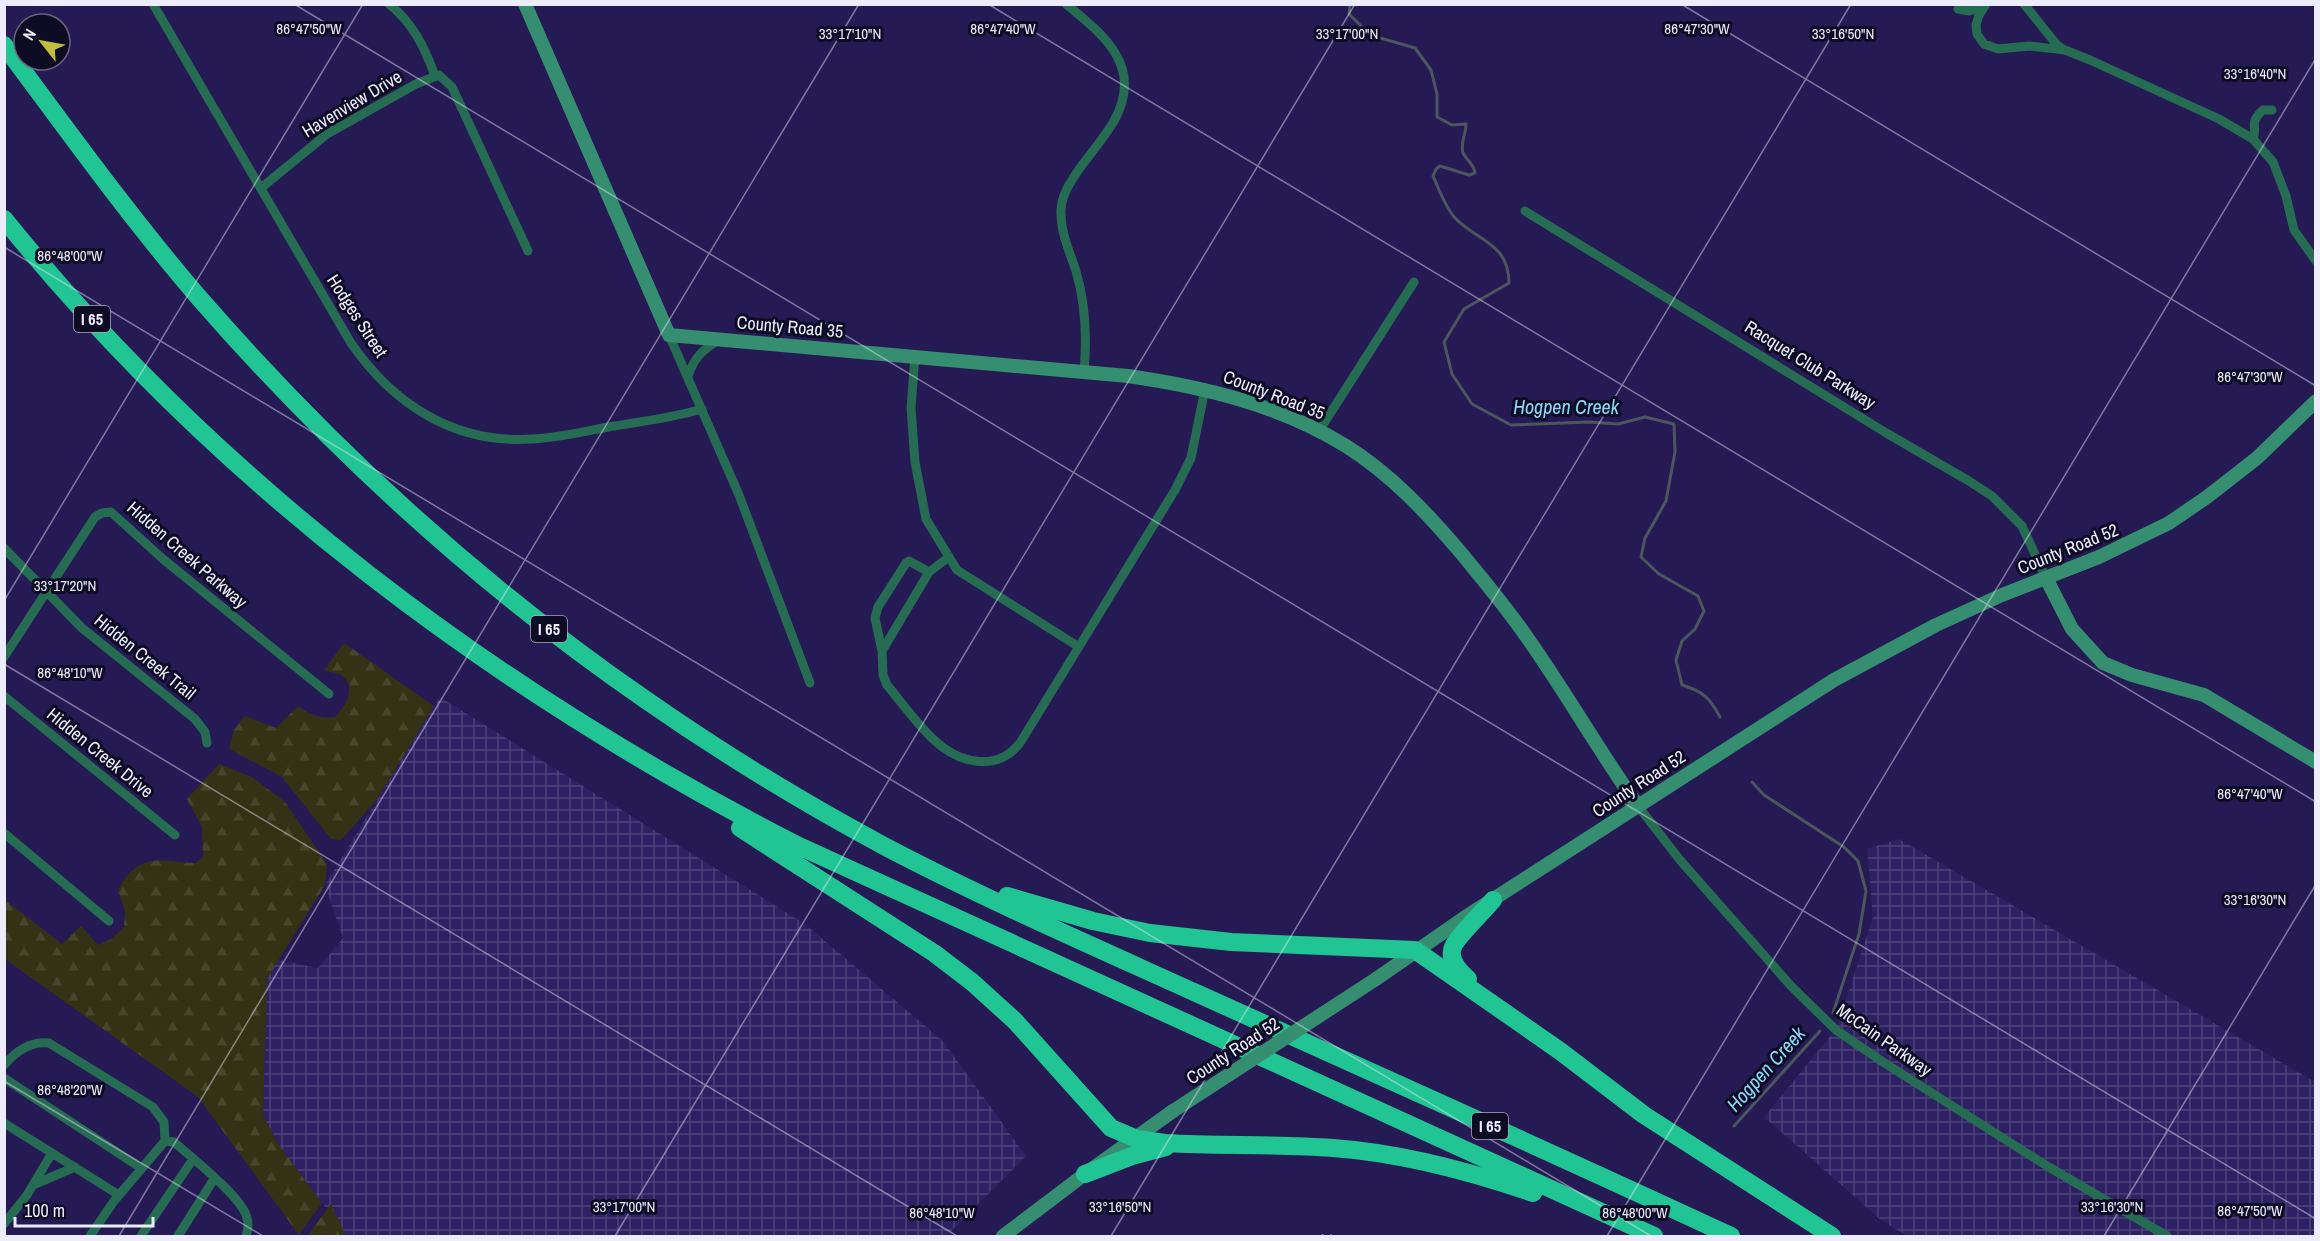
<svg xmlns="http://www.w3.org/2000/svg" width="2320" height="1241" font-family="'Archivo Narrow',sans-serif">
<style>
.industrial{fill:url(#industrial-grid)}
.forest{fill:url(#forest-firs)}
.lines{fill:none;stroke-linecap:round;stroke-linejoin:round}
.stream{stroke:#4b565e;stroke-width:3}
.street{stroke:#256c53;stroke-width:9}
.secondary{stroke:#358e6f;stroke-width:14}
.highway{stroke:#21c594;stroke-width:18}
.rail{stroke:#a19dbc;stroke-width:3;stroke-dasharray:3 6;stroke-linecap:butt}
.secondary-bridge{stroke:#358e6f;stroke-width:14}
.ticks{fill:none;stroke:#ececfb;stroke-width:1.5;stroke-opacity:0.45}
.labels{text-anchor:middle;stroke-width:6;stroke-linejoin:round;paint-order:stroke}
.shield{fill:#0e0b24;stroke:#a9a8ba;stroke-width:1.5}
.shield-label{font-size:16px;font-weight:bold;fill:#ececfb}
.street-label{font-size:18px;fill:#ececfb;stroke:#0e0b24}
.water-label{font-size:20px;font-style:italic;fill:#88d8f9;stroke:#0e0b24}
.ticks-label{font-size:15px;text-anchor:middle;fill:#ececfb;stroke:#0e0b24;stroke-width:6;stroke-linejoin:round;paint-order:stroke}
</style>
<defs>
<pattern id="industrial-grid" width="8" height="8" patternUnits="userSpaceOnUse" patternTransform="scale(1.5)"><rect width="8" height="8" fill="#2d2163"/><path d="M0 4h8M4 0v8" fill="none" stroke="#4c417a"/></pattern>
<pattern id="forest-firs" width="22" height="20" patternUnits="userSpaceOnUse" patternTransform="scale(1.5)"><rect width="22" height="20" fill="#333214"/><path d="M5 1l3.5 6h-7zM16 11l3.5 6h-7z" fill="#47462b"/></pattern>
</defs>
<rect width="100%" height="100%" fill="#251a54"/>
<path class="industrial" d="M440 697 805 924 943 1041 1026 1156 946 1236H347L281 1148 263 1116 267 979 278 960 318 968 343 938 325 885Z
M1899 839 2315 1082V1236H1907L1881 1220 1764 1117 1836 1029 1873 917 1867 849Z"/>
<path class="forest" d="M344 643 434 706 376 801 341 840 331 839 282 777 229 749 234 730 245 716 276 728 298 706C311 715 320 719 335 717 345 706 350 699 349 684L342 675 324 670Z
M219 764 252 777 285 802 327 864 325 885 267 979 263 1116 281 1148 322 1203 299 1235 198 1097 5 959V900L62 944 81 926 98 945 111 939 124 927 125 911 118 890C139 851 159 861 196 863L203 856 202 827 187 799Z
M331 1204 346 1236H307Z"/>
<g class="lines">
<path class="stream" d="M1350 4 1349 14 1370 35 1415 48 1431 70 1437 94V117L1452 125 1466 124C1466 134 1460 143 1463 153 1467 161 1474 164 1475 173L1469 175 1440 166 1436 169 1433 176C1439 189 1445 207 1455 218 1477 241 1509 243 1509 283L1464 309 1444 342 1452 374 1472 404 1511 425 1589 422 1618 424 1645 417 1674 424 1675 452 1666 501 1645 538 1641 557 1659 574 1698 596 1704 611 1695 629 1682 641 1676 660 1682 685C1704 692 1709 697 1720 717
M1752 782 1764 795 1844 847 1858 861 1866 891 1859 934 1833 1013
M1734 1126 1820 1031"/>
<path class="street" d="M153 4 351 343C393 404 454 444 531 439 557 438 582 432 608 427 639 422 672 418 702 409
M389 4C413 23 425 48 435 76
M1066 4C1105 36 1144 67 1114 121 1105 136 1093 151 1082 165 1072 180 1060 195 1061 214 1061 233 1070 253 1076 271 1085 302 1087 339 1084 371
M1986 4 1979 15 1976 25 1977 34 1984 44 1998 49 2029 46 2065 50 2090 60 2219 119 2253 139 2273 162 2286 196 2294 230 2316 261
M2024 4 2057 45 2063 49
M1958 9 1969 11 1984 6
M2253 139C2258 125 2248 124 2263 110H2272
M261 188 327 134 416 84 439 75 452 87 528 251
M1525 211 1888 434 1969 481 1992 496 2022 526 2046 578
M669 335 739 495 810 683
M915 356 911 408 915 462 926 519 957 570 1079 647
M688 376C694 358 703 349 719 340
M1319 431 1414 282
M4 548 82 628 195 719 205 732 207 743
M949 557 929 572 882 651 883 675 887 685C902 703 916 723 933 739 958 763 996 773 1020 743L1175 490 1191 458 1205 389
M882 651 875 618 878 607 906 563 909 561 929 572
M4 657 95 517 102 513 111 512 163 559 329 694
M4 696 175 835
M1638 806 1680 860 1791 986 1836 1030 1883 1062 2047 1166 2167 1236
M4 833 109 921
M4 1065C16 1051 31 1041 49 1043L153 1107 164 1122 165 1141
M4 1078 141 1168
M4 1123 119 1195
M33 1185 75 1167
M4 1224 27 1195 52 1153
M90 1236 114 1201 165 1141 174 1142C191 1157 243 1198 247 1218 249 1224 248 1230 246 1236
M141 1236 193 1159
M178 1236 214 1179"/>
<path class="secondary" d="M525 4 669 335 1128 376C1204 387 1280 405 1346 446 1391 474 1428 514 1462 554 1484 581 1506 607 1526 636 1565 691 1599 751 1638 806
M2046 578 2072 629 2103 663 2132 675 2204 695 2316 762
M1376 979 1464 918 1834 680 1936 625 2002 595 2099 557 2169 523 2207 497 2257 458 2316 401
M1003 1236 1085 1174 1173 1111"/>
<path class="highway" d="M4 45C68 131 131 219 201 300 332 450 482 587 646 700 722 753 802 802 884 846 985 899 1090 945 1194 992 1373 1073 1553 1153 1731 1236
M4 219C219 485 498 693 801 847L1654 1236
M740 828 934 953 972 982 1015 1021 1111 1128 1137 1139 1165 1143C1221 1146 1277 1144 1333 1148 1402 1153 1469 1171 1533 1193
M1007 896 1093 921 1150 933 1231 942 1415 950 1560 1051 1644 1115 1832 1236
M1468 979C1460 972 1448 959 1453 947 1456 938 1485 910 1493 900
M1085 1174 1132 1156 1166 1147"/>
<path class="rail" d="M1321 1236H1332"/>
<path class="secondary-bridge" d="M1173 1111 1376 979"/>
</g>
<path class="ticks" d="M294 4 2316 1219M988 4 2316 802M1681 4 2316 386M4 247 1651 1236M4 601 363 4M4 664 957 1236M4 1081 263 1236M119 1236 859 4M615 1236 1355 4M1111 1236 1851 4M1607 1236 2316 58M2104 1236 2316 884"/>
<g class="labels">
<g class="shield">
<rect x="74" y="306" width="36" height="26" rx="4.5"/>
<rect x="531" y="616" width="36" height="26" rx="4.5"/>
<rect x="1472" y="1113" width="36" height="26" rx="4.5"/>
</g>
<g class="shield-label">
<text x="92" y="325">I 65</text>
<text x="549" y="635">I 65</text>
<text x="1490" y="1132">I 65</text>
</g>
<g class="street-label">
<text transform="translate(352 104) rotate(-31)" y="6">Havenview Drive</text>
<text transform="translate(357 316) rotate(57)" y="6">Hodges Street</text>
<text transform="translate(790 327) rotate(5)" y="6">County Road 35</text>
<text transform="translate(1810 365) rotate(32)" y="6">Racquet Club Parkway</text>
<text transform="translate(1274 395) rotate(21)" y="6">County Road 35</text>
<text transform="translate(2068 549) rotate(-22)" y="6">County Road 52</text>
<text transform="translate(187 555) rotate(41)" y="6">Hidden Creek Parkway</text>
<text transform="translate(145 657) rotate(39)" y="6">Hidden Creek Trail</text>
<text transform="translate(100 753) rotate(39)" y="6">Hidden Creek Drive</text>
<text transform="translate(1639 784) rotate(-33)" y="6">County Road 52</text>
<text transform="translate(1884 1040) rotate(35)" y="6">McCain Parkway</text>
<text transform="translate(1233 1051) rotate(-33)" y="6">County Road 52</text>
</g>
<g class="water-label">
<text x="1566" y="414">Hogpen Creek</text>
<text transform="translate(1766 1069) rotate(-48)" y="7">Hogpen Creek</text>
</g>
</g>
<g class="ticks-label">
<text x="309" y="34">86°47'50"W</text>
<text x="1003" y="34">86°47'40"W</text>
<text x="1697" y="34">86°47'30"W</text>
<text x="850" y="39">33°17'10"N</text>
<text x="1347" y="39">33°17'00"N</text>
<text x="1843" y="39">33°16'50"N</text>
<text x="2255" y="79">33°16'40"N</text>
<text x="70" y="261">86°48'00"W</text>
<text x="2250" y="382">86°47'30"W</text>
<text x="65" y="591">33°17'20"N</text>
<text x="70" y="678">86°48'10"W</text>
<text x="2250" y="799">86°47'40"W</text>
<text x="2255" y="905">33°16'30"N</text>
<text x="70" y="1095">86°48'20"W</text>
<text x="624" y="1212">33°17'00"N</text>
<text x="1120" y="1212">33°16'50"N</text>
<text x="2112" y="1212">33°16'30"N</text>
<text x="2250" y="1216">86°47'50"W</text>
<text x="942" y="1218">86°48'10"W</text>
<text x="1635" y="1218">86°48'00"W</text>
</g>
<rect width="2320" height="1241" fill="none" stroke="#ececfb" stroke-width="12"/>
<g transform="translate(42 42) rotate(301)"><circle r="28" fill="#0e0b24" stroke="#67657a" stroke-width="1.5"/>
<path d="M0-4.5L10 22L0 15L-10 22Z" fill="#c3bd3e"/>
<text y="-9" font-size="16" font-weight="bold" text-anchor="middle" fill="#ececfb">N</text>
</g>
<path d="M15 1217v9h138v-9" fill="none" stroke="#ececfb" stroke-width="3"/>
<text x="24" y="1217" font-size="18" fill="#ececfb" stroke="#0e0b24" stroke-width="4.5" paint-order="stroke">100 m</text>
</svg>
